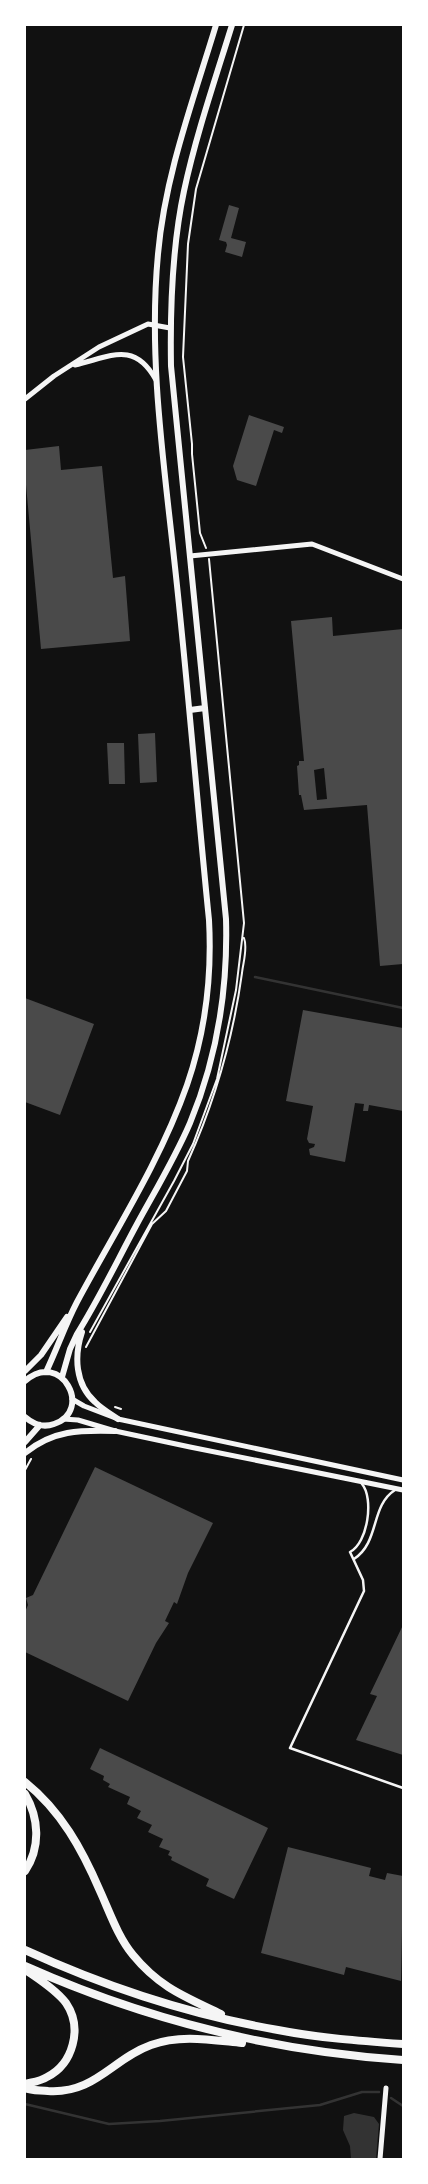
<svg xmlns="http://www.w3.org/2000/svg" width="428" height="2184" font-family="Commissioner,sans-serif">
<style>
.water{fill:#333}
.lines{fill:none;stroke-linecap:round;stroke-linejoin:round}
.stream{stroke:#333;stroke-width:2.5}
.building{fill:#4a4a4a;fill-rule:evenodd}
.path{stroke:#f5f5f5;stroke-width:2}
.service{stroke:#f5f5f5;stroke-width:2.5}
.minor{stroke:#f5f5f5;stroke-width:5}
.tertiary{stroke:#f5f5f5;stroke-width:6}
.primary{stroke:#f5f5f5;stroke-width:8}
</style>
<rect width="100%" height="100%" fill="#111"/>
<path class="water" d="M354 2113 374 2117 379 2124 376 2159H351L350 2146 343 2130 344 2116Z"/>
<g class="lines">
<path class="stream" d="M255 977 403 1008
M391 2098 403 2106
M25 2104 109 2124 160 2121 320 2105 362 2092H379"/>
</g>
<path class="building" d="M229 205 239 208 231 238 246 242 242 257 225 252 227 245 226 242 219 240Z
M249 415 284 427 282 433 274 430 256 486 237 480 233 466Z
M59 446 61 470 102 466 113 578 125 576 130 641 41 649 25 474V450Z
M332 617 333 636 403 629V964L380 966 367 805 304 810 301 795H299L297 766 299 765V761H304L291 621ZM324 768 327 799 317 800 314 770Z
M155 733 157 782 140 783 138 734Z
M107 743H124L125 784H109Z
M25 998 94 1024 60 1115 25 1102Z
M303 1010 403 1028V1111L369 1105 368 1111H363L364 1104 355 1103 345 1162 310 1155 309 1149 314 1147 315 1144 309 1143 307 1139 313 1106 286 1101Z
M95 1467 213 1523 188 1573 177 1604 174 1602 165 1621 169 1623 156 1643 128 1701 25 1652V1612L28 1605 26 1598 33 1595Z
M403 1625V1755L356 1740 377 1696 370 1694Z
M100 1748 268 1828 234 1899 206 1886 209 1879 171 1860 172 1857 168 1855 170 1851 159 1847 163 1839 148 1832 152 1825 137 1818 141 1811 127 1804 130 1797 108 1787 110 1784 103 1780 104 1776 90 1769Z
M288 1847 371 1868 369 1876 385 1880 387 1873 403 1876 401 1981 346 1967 344 1975 261 1953Z"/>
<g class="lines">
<path class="path" d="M206 548 200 533 192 454V444L183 357 188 244 196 189 244 25
M90 1332 174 1181 193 1144 217 1079 236 990 244 923 209 559
M86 1347 152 1224 166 1211 187 1171 188 1161C215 1101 233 1038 242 973 243 963 248 948 244 938
M115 1407 121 1409
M25 1470 31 1459"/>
<path class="service" d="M362 1484C374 1498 368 1543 350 1552L363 1580 364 1591 290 1748 403 1788
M354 1559C380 1542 370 1506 395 1490"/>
<path class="minor" d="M75 365C110 357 134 340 156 380
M25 399 54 376 99 347 148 324 170 328
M190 556 312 544 403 579
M72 1399 84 1406 118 1419 403 1480
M63 1419 78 1420 115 1431 190 1447 403 1490
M380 2159 386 2088"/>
<path class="tertiary" d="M190 710 205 708
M82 1332C74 1356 75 1384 95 1402 102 1409 111 1414 118 1419
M25 1371 41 1355 67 1317
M46 1372C57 1349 65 1325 77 1302 115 1231 160 1162 187 1085 205 1033 212 975 209 920 197 802 188 685 175 567 164 463 148 359 158 254 165 175 193 101 216 25
M62 1377 70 1349 77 1334C99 1299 117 1261 137 1224 155 1191 175 1158 190 1123 217 1058 228 989 226 919L171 366C170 308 172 247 184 191 196 135 215 80 232 25
M25 1381C61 1349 94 1411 54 1424 43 1428 33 1424 25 1417
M25 1442 40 1425
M25 1453C53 1430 80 1430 115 1431"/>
<path class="primary" d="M25 1782C61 1811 82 1849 100 1891 110 1913 118 1937 133 1955 160 1988 186 1997 221 2014
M25 1794C39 1818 41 1847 25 1871
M25 1950C106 1987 191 2015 278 2030 319 2038 361 2041 403 2044
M25 1966C146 2020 271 2051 403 2060
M25 2084C33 2082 41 2081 47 2077 73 2064 83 2028 66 2003 56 1990 40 1980 27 1971
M25 2088C32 2091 40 2090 48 2091 95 2094 112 2059 151 2045 180 2034 212 2040 242 2043"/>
</g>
<rect width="428" height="2184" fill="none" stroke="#ffffff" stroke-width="52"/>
</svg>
